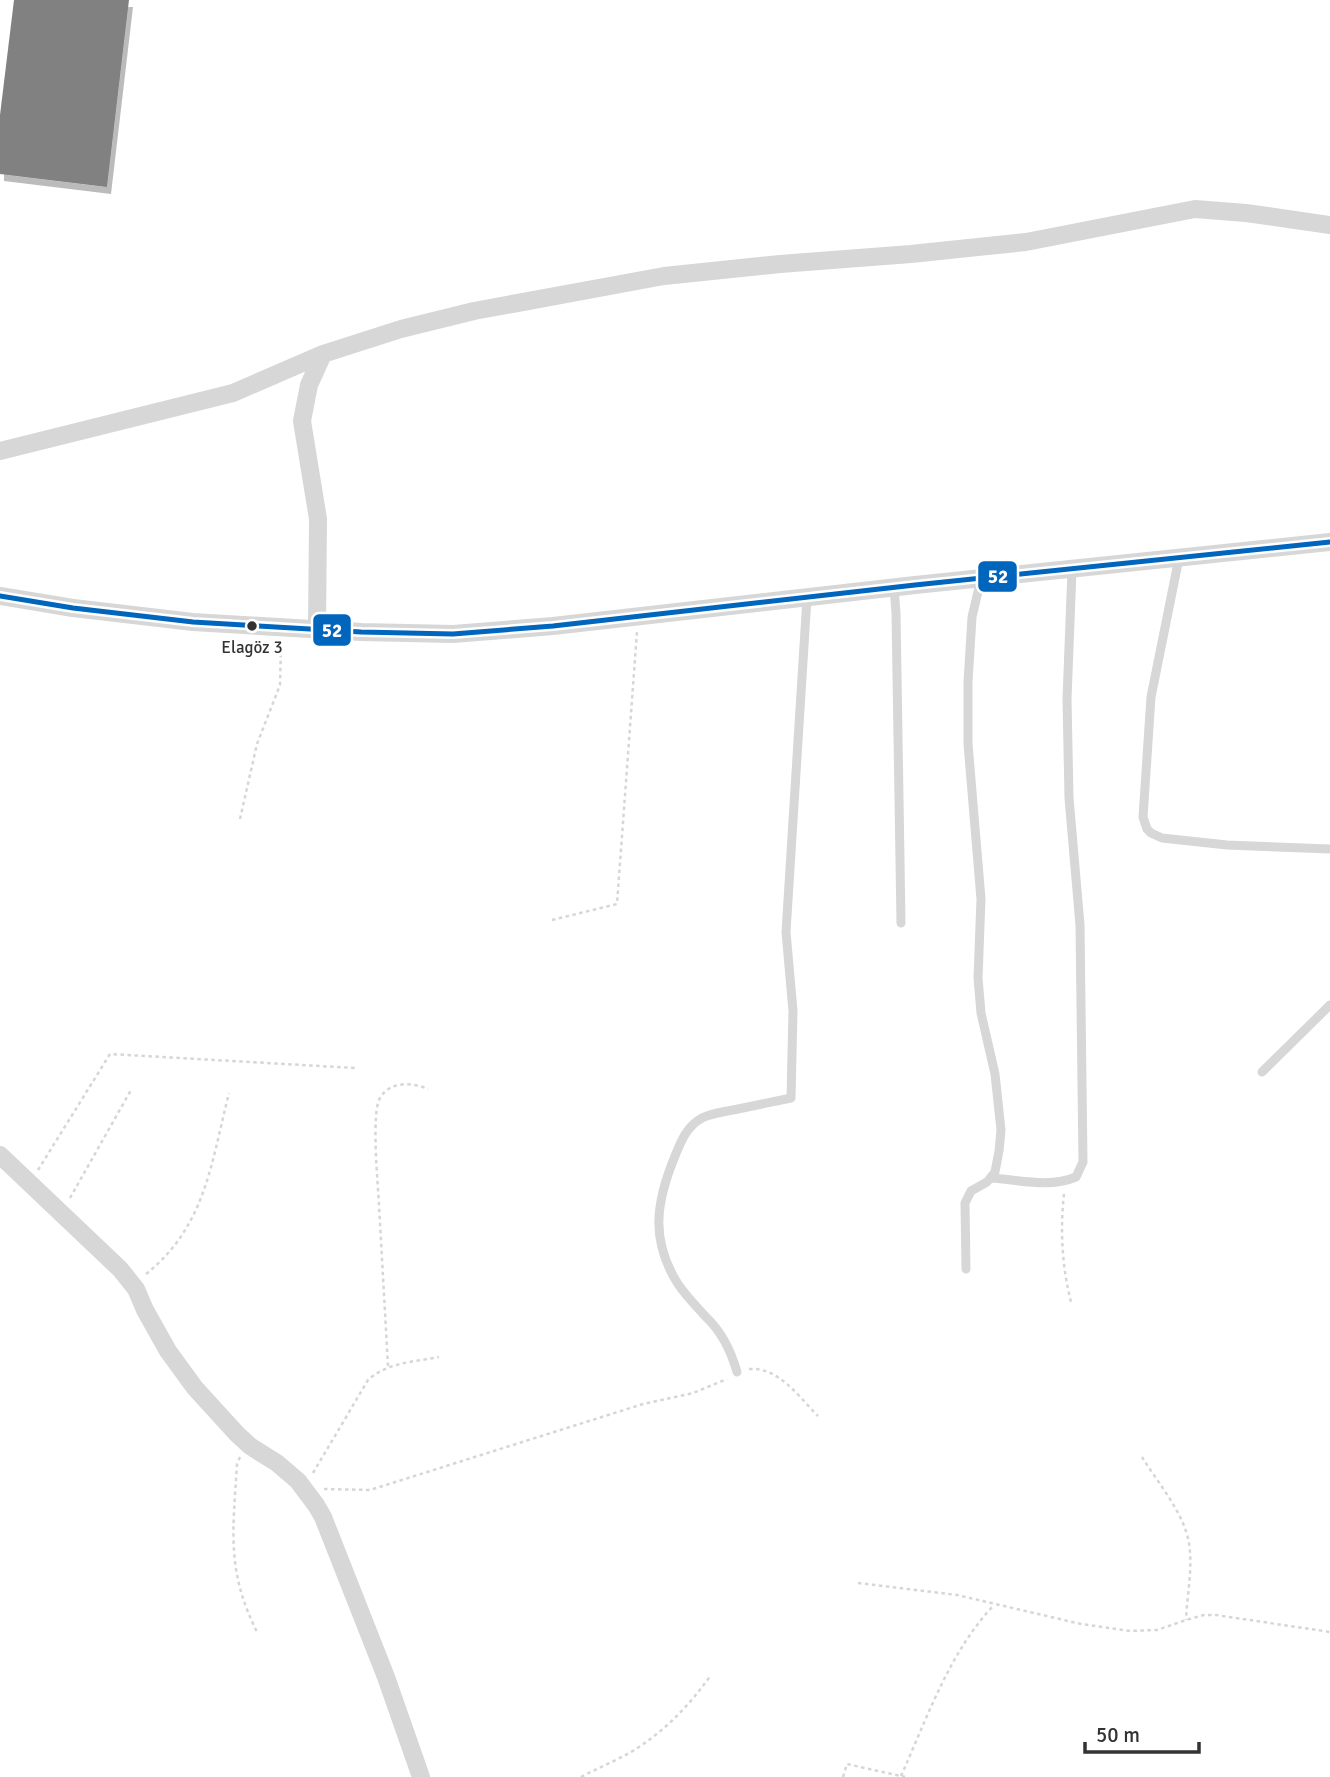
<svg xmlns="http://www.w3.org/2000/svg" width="1330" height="1777" font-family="Signika,sans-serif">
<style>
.building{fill:#818181;filter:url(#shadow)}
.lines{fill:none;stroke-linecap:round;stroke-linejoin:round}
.path{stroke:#d6d6d6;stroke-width:2.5;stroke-dasharray:3.5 3.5;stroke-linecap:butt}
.service{stroke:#d7d7d7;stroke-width:9}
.minor{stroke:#d7d7d7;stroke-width:18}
.bus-1-casing{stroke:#fff;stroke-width:10}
.bus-1{stroke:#0065bd;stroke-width:5}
.bus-dot{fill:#333;stroke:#fff;stroke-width:2.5}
.labels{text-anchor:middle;stroke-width:7;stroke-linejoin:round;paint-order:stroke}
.bus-label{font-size:17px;fill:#333;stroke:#fff}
.line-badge{stroke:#fff;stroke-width:2.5}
.badge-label{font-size:19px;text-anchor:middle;font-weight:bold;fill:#fff}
</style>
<defs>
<filter id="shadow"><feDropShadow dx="4" dy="7" stdDeviation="0" flood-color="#0004"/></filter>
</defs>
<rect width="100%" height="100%" fill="#fff"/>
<path class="building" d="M14 0H129L107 187 0 174V115Z"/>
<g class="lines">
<path class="path" d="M240 819 257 744 280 685 281 643
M552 920 617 904 637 632
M38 1170 110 1054 355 1068
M1064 1194C1060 1230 1062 1267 1071 1302
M70 1198 131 1090
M146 1274C206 1226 211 1163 229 1093
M388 1366C385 1312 382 1259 379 1205 378 1184 371 1113 380 1098 390 1081 412 1082 428 1089
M749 1369C779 1367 798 1396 818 1416
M240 1457 237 1464C233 1532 226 1571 258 1634
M1142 1457C1158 1483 1184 1513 1189 1543 1193 1568 1187 1595 1186 1620
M313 1473 368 1380C388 1362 414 1362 439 1357
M324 1489 370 1490 643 1404 693 1393 727 1379
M858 1583 957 1595 1081 1624 1130 1631 1157 1630 1186 1620 1204 1615H1216L1330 1632
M901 1776C927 1718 950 1651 994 1605
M581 1777C598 1768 615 1761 631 1752 664 1732 689 1706 711 1675
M843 1777 847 1764 905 1777"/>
<path class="service" d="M1179 558 1151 697 1143 817 1147 829 1151 833 1162 838 1227 845 1330 849
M894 588 896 613 901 923
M1262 1072 1330 1005
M992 1178C1019 1180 1050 1188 1076 1177L1083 1162 1080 925 1069 798 1067 699 1072 570
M966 1269 965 1203 971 1191 987 1182 995 1172 999 1151 1001 1130 995 1074 981 1013 978 978 981 899 968 744V682L972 617 981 579
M737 1372C731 1351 722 1332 706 1317 696 1306 686 1296 678 1284 650 1240 656 1202 675 1156 681 1141 687 1126 702 1118 712 1113 723 1112 733 1110 753 1106 772 1102 791 1098L793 1011 786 932 807 598"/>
<path class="minor" d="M0 451 233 393 323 354 401 329 474 311 664 276 780 264 911 254 1026 242 1195 209 1246 213 1330 225
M0 596 73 608 193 622 361 632 453 634 553 626 915 585 1330 542
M317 628 318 519 302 421 309 385 323 354
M0 1155 120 1269 136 1289 145 1310 168 1351 195 1388 237 1434 250 1446 277 1463 298 1481 316 1505 323 1517 386 1677 421 1777"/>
<defs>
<path id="bus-1" d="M0 596 73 608 193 622 361 632 453 634 553 626 915 585 1330 542"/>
</defs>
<use href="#bus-1" class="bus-1-casing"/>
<use href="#bus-1" class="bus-1"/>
</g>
<circle class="bus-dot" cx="252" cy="626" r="6"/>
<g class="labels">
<g class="bus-label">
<text x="252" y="653">Elagöz 3</text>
</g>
</g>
<g class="line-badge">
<rect x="977" y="560" width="41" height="33" rx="7" fill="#0065bd"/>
<rect x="312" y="613" width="40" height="34" rx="7" fill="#0065bd"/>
</g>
<g class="badge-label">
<text x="998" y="583">52</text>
<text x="332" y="637">52</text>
</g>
<path d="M1085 1742v10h114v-10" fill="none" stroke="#333333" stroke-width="3.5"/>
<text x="1096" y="1742" font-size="21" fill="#333333" stroke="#ffffff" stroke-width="5" paint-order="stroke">50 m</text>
</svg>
